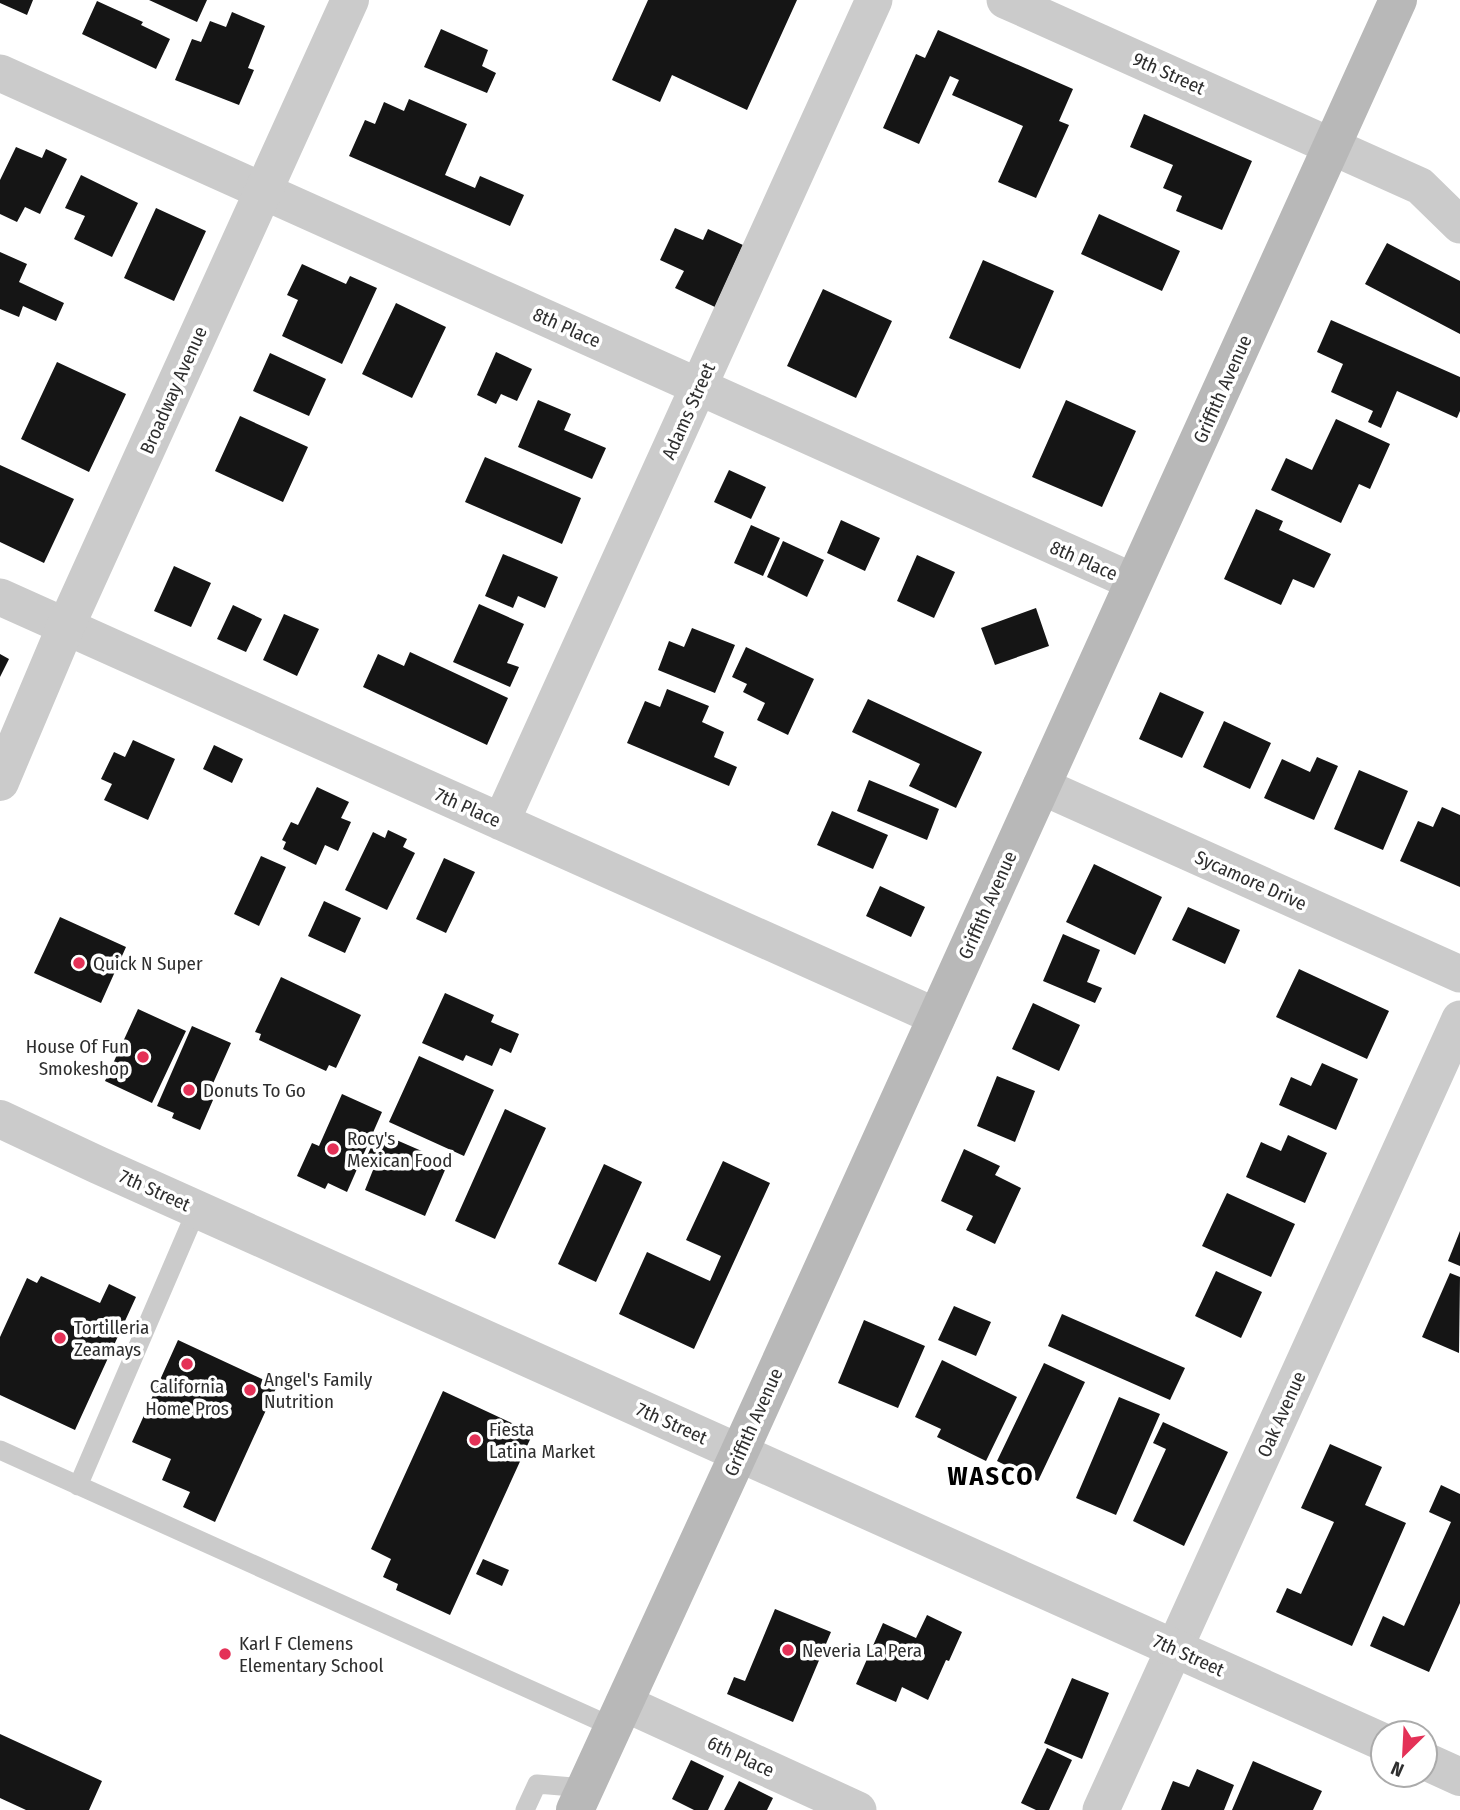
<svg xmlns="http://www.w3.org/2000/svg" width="1460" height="1810" font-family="'Fira Sans Condensed',sans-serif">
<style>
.building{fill:#151515}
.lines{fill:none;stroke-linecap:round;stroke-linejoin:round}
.service{stroke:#cbcbcb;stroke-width:19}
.minor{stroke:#cbcbcb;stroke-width:37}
.tertiary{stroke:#cbcbcb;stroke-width:38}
.secondary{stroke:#b8b8b8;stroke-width:38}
.poi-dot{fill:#e43157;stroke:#fff;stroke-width:2.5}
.labels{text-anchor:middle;stroke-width:7;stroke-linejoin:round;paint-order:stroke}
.street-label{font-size:19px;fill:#2e2e2e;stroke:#fff}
.poi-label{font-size:19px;fill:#2e2e2e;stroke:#fff;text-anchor:start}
.district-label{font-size:26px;font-weight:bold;letter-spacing:2px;fill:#000;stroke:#fff}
</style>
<rect width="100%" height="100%" fill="#fff"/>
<path class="building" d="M0 0H33L27 15 0 3Z
M149 0H207L197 22Z
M648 0H797L747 110 672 75 660 102 612 80Z
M97 1 143 22 141 25 170 39 156 69 82 34Z
M232 12 265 26 248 68 254 70 239 105 175 80 192 39 201 42 210 21 226 27Z
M441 29 488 50 482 66 496 73 487 93 424 67Z
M938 30 1073 89 1059 121 1069 125 1036 198 998 182 1023 126 952 95 959 80 950 76 919 144 883 128 916 54 925 58Z
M409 99 467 124 445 175 475 188 480 176 524 195 510 226 349 156 365 120 375 124 384 102 404 111Z
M1144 114 1252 161 1222 230 1176 211 1182 196 1163 188 1173 165 1130 147Z
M16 147 42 158 46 149 67 159 40 214 25 207 17 222 0 214V180Z
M81 175 138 203 112 257 74 239 85 216 65 208Z
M156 208 206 231 174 301 124 278Z
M1099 214 1180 251 1162 291 1081 254Z
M675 228 703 240 708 229 743 245 715 307 675 288 684 271 660 260Z
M1387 243 1460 281V334L1365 284Z
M0 252 27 264 19 282 64 303 56 321 23 306 19 317 0 309Z
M983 260 1054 291 1020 369 949 338Z
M302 264 346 284 350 276 377 288 342 364 282 336 298 300 287 295Z
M823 289 892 321 856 398 787 366Z
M396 303 446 327 412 398 362 374Z
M1331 320 1460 377V411L1457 418 1397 391 1381 428 1368 422 1373 411 1331 392 1343 364 1317 352Z
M496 352 532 369 517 401 501 394 496 404 477 395Z
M270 353 326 379 309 416 253 391Z
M57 362 126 394 89 472 21 439Z
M538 400 571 414 564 430 606 448 592 479 518 447Z
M1066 400 1136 431 1102 507 1032 477Z
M240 416 308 447 283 502 215 471Z
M1336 419 1390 444 1370 489 1359 484 1341 523 1271 490 1286 458 1312 470Z
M485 457 581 498 562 544 465 502Z
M0 465 74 499 44 563 0 542Z
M729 470 766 487 751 519 714 502Z
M1256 509 1283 521 1279 530 1331 554 1314 588 1293 579 1281 605 1224 579Z
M841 520 880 538 865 571 827 553Z
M751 525 780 538 763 576 734 563Z
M783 541 824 560 807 597 767 577Z
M503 554 558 577 545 608 518 596 513 608 485 596Z
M917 555 955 572 934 618 897 601Z
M174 566 211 583 191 627 154 611Z
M479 604 524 624 507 663 519 667 510 687 453 662Z
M233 605 262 619 246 652 217 639Z
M1036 608 1049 646 995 665 981 628Z
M284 614 319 629 297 676 263 660Z
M692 628 735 645 715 693 658 670 669 641 684 647Z
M746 647 814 679 788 735 757 720 765 703 743 692 747 684 732 677Z
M410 652 508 698 487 745 363 687 378 654 404 666Z
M0 654 9 659 0 677Z
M667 689 709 706 702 722 724 732 714 757 737 767 729 786 627 743 645 701 660 707Z
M1160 692 1204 712 1182 758 1139 739Z
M868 699 982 752 956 808 909 786 920 764 852 732Z
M1224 721 1271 743 1250 789 1203 767Z
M133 740 175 759 148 820 104 800 112 784 101 779 114 752 125 757Z
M214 745 243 759 232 783 203 769Z
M1317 757 1338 766 1314 820 1264 798 1282 759 1310 772Z
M1359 770 1408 791 1383 850 1334 829Z
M869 780 939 809 927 840 857 811Z
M317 787 349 802 341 818 351 822 338 851 325 845 316 865 283 849 286 842 282 840 291 822 298 825Z
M1442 807 1460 815V887L1400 861 1418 821 1433 827Z
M832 811 888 835 873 869 817 845Z
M388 830 407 839 403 847 415 853 387 910 345 890 373 832 385 838Z
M261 856 286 867 259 926 234 914Z
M444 858 475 872 446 933 416 919Z
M1094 864 1162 897 1135 955 1066 922Z
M880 886 925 907 911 937 866 916Z
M324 901 361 918 345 953 308 936Z
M1188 907 1240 930 1225 964 1172 940Z
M60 917 126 947 101 1003 34 973Z
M1063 934 1100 950 1087 982 1102 988 1095 1003 1043 981Z
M1299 969 1389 1011 1367 1059 1276 1017Z
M281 977 361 1015 336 1068 329 1065 326 1071 259 1040 261 1034 255 1032Z
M445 993 494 1015 491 1022 519 1034 511 1053 500 1048 492 1066 466 1055 463 1061 422 1043Z
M1033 1003 1080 1025 1059 1071 1012 1049Z
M138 1009 186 1031 152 1103 105 1081Z
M192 1026 231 1043 207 1097 213 1100 200 1130 172 1118 174 1113 157 1106Z
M419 1056 494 1090 464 1156 389 1122Z
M1322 1063 1358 1079 1336 1130 1279 1105 1291 1077 1311 1086Z
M997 1076 1035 1091 1015 1142 977 1126Z
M342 1094 382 1112 347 1192 328 1183 325 1189 297 1176 312 1143 319 1146Z
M505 1109 546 1128 495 1239 455 1221Z
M378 1132 424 1152 420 1159 445 1170 425 1216 365 1190 373 1170 363 1165Z
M1288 1135 1327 1153 1305 1203 1246 1177 1261 1142 1281 1151Z
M964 1149 1000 1166 995 1175 1021 1188 995 1244 966 1230 973 1216 941 1201Z
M723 1161 770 1183 694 1349 619 1314 647 1252 710 1281 721 1256 686 1240Z
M604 1164 642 1182 596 1282 558 1264Z
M1227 1193 1295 1224 1271 1277 1202 1246Z
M1460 1231V1266L1448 1261Z
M1216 1271 1262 1292 1241 1338 1195 1316Z
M1450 1273 1460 1277 1459 1353 1422 1337Z
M41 1276 100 1303 109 1284 136 1297 75 1430 0 1395V1337L27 1278 37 1283Z
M954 1306 991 1322 976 1356 938 1340Z
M1062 1314 1185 1368 1170 1400 1048 1346Z
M864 1320 925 1346 898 1408 838 1383Z
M178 1340 277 1386 215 1522 183 1507 190 1492 162 1480 171 1459 132 1442Z
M942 1360 1017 1397 986 1461 937 1437 941 1429 915 1417Z
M1044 1363 1085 1382 1038 1481 997 1461Z
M443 1391 533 1433 450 1615 396 1590 398 1584 383 1577 391 1559 371 1549Z
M1119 1397 1160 1414 1116 1515 1076 1498Z
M1163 1422 1228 1452 1184 1546 1133 1521 1166 1449 1153 1443Z
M1330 1444 1382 1467 1365 1505 1406 1523 1352 1646 1276 1612 1287 1588 1301 1594 1334 1522 1301 1508Z
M1441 1485 1460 1494V1603L1429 1672 1370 1646 1383 1616 1404 1626 1451 1522 1429 1512Z
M483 1559 509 1570 502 1586 476 1574Z
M775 1609 831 1632 793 1722 727 1694 734 1677 745 1681Z
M927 1615 962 1632 949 1661 946 1660 928 1700 902 1687 896 1702 856 1684 883 1623 916 1638Z
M1072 1678 1109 1693 1082 1759 1044 1743Z
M0 1734 102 1781 89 1810H26L0 1798Z
M1047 1748 1072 1760 1049 1810H1036L1021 1803Z
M691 1760 724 1776 708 1810H694L672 1799Z
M1253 1761 1322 1791 1313 1810H1232Z
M1197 1769 1234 1785 1224 1810H1161L1173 1781 1189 1787Z
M739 1781 773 1798 767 1810H724Z"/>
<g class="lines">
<path class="service" d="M0 1450 613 1727
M78 1486 197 1209
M525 1810 537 1784 585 1788"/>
<path class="minor" d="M1005 0 1420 186 1460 225
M0 73 1134 582
M0 597 937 1017
M1041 786 1460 974
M501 822 874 0
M624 1703 858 1810
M1101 1810 1460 1019"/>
<path class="tertiary" d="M0 782 66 626 350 0
M0 1119 98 1165 1383 1742
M1425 1761 1460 1777"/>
<path class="secondary" d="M575 1810 739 1453 1398 0"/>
</g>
<g class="poi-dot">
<circle cx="79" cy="963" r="7"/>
<circle cx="143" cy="1057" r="7"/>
<circle cx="189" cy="1090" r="7"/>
<circle cx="333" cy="1149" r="7"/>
<circle cx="60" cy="1338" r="7"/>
<circle cx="187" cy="1364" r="7"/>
<circle cx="250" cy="1390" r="7"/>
<circle cx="475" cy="1440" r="7"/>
<circle cx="788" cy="1650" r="7"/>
<circle cx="225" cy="1654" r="7"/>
</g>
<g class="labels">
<g class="street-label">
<text transform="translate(1169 73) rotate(24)" y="7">9th Street</text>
<text transform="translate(567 327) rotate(24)" y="7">8th Place</text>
<text transform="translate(1222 389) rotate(-66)" y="7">Griffith Avenue</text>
<text transform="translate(173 390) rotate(-66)" y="7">Broadway Avenue</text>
<text transform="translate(688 411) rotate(-66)" y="7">Adams Street</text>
<text transform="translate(1084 560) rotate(24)" y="7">8th Place</text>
<text transform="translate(468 807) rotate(24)" y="7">7th Place</text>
<text transform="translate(1251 880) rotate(24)" y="7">Sycamore Drive</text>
<text transform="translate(987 905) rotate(-66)" y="7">Griffith Avenue</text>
<text transform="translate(155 1190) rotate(24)" y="7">7th Street</text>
<text transform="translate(1281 1414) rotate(-66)" y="7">Oak Avenue</text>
<text transform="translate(753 1422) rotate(-66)" y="7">Griffith Avenue</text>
<text transform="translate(672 1423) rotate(24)" y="7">7th Street</text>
<text transform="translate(1189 1655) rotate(24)" y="7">7th Street</text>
<text transform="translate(741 1756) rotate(25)" y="7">6th Place</text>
</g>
<g class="poi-label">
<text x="93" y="970">Quick N Super</text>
<text x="129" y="1053" text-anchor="end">House Of Fun<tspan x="129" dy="22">Smokeshop</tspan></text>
<text x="203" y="1097">Donuts To Go</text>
<text x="347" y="1145">Rocy's<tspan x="347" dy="22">Mexican Food</tspan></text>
<text x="74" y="1334">Tortilleria<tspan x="74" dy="22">Zeamays</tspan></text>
<text x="264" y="1386">Angel's Family<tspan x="264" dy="22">Nutrition</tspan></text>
<text x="187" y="1393" text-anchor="middle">California<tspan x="187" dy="22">Home Pros</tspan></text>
<text x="489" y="1436">Fiesta<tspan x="489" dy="22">Latina Market</tspan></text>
<text x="239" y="1650">Karl F Clemens<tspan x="239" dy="22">Elementary School</tspan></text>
<text x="802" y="1657">Neveria La Pera</text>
</g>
<g class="district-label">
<text x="991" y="1485">WASCO</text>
</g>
</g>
<g transform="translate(1404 1754) rotate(204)"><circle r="33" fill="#ffffff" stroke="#ababab" stroke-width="2"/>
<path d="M0-5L12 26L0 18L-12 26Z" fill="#e43157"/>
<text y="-10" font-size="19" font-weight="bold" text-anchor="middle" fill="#2e2e2e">N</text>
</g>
</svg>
